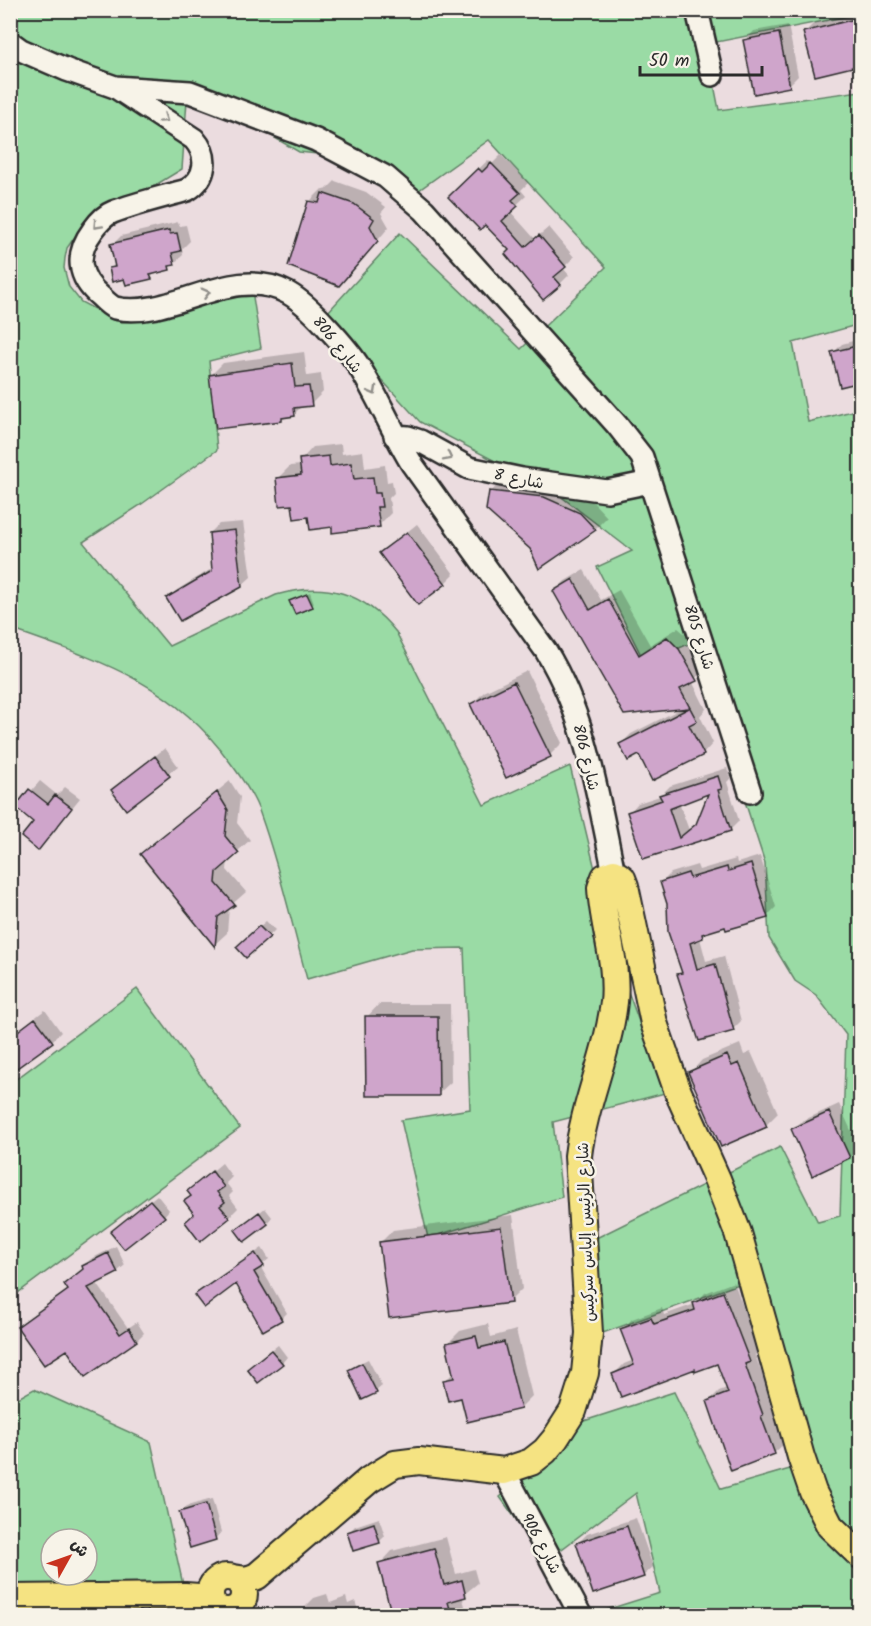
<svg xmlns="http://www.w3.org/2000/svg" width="871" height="1626" font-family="Kalam,'Playpen Sans Arabic',sans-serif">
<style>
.green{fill:#9adba5;stroke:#628368;stroke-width:1.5;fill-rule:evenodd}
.shadow{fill:#0003;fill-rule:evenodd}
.building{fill:#cfa5cb;stroke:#2b2b2b;stroke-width:1.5;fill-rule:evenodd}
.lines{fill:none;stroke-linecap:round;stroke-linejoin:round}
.minor-casing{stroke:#2b2b2b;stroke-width:26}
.major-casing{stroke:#2b2b2b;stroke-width:30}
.minor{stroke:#f7f3e8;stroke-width:21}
.major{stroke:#f5e382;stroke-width:26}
.oneway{stroke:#918f8a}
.labels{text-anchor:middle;stroke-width:5;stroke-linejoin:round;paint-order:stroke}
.street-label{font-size:16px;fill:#2b2b2b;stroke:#f7f3e8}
</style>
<rect width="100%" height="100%" fill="#ebdcdf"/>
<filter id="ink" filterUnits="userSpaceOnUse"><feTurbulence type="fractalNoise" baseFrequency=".0167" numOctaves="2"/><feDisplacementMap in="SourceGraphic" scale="12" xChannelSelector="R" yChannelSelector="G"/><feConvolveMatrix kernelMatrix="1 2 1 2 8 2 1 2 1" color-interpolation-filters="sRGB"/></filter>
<g filter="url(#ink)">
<path class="green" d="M10 11H860V14L706 44 719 110 860 91V324L793 343 808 422 860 409V1615H590L660 1593 636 1493 546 1561 500 1497 584 1421 674 1392 721 1489 790 1469 739 1284 589 1338 580 1246 780 1147 818 1222 840 1216 846 1035 816 995 795 981 769 938 765 863 693 642 645 663 597 567 632 551 555 492 420 422 370 367 328 312 400 233 521 349 606 267 489 140 405 200 336 156 299 152 188 87 182 169 78 232 67 248 65 258 64 268 69 287 81 302 98 311 108 313 136 307 208 279 250 278 261 348 209 361 217 450 139 506 83 542 169 646 276 595C325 581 364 592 396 632L484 805 570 766 618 964 665 1093 553 1122 562 1197 428 1238 401 1120 470 1109 464 948 412 949 307 979C292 925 280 869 261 816 255 797 242 778 229 761 172 682 98 660 11 629Z
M137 989 240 1128 11 1298V1083Z
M34 1389 151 1442 184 1589 11 1586V1402ZM51 1539H87V1575H51Z"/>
<path class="shadow" d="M860 11V63L805 32 814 23Z
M788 25 798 76 789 85 745 41 754 31Z
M501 155 528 183 521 190 526 196 510 211 535 239 549 227 574 257 563 268 569 275 560 284 511 250 485 223 450 197 488 160 492 164Z
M335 181 366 192 386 207 381 213 389 227 351 272 309 202 322 189 326 190Z
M178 222 180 226 186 225 190 241 182 249 183 255 169 268 157 272 151 277H126L110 269 116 263 112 245 121 236Z
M860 339V380L833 353 842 344Z
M304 352 307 376 321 374 323 392 311 404 303 405 294 414 285 416 281 419 210 376 223 363Z
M341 444 342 454 363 451 365 468 385 465 387 482 392 481 394 493 389 498 391 513 379 525H333L309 515 294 503 277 479 290 466 301 465V460L313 447Z
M503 479 557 485 592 501 607 517 595 529 540 566 531 548 491 492Z
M243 522 251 577 241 586 168 599 177 590 213 568 210 533 219 524Z
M417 524 454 574 445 583 381 553Z
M584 570 601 600 619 590 650 645 678 628 690 638 706 669 692 681 706 709 700 716 713 743 703 754 640 753 621 744 631 734 682 708 555 591 565 581Z
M310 592 314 603 312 605 291 601Z
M527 671 562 743 550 755 472 704 484 692Z
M165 748 178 766 126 808 113 790Z
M727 768 731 778 727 782 739 821 730 830 644 857 629 813 638 803 660 796 670 786ZM711 791 698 822 689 830 679 803Z
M40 781 57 795 65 787 80 798 38 849 35 822 17 807Z
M230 781 240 797 237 823 250 840 228 860 227 870 246 892 229 907 227 933 215 944 142 854 154 842Z
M760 856 776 907 767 916 710 930 700 938 706 961 724 956 741 1021 732 1030 679 975 683 971 669 904 662 882 671 873 697 865 699 870 736 859 737 863Z
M266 921 275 930 269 936 243 941Z
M379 1004H450L451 1082 438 1094 367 1017Z
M45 1010 61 1032 52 1041 10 1067V1036Z
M740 1044 744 1055 751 1052 778 1113 766 1125 690 1073 702 1060Z
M839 1104 859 1148 850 1157 813 1174 793 1130 802 1121Z
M222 1163 232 1177 226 1183 233 1192 229 1196 238 1208 229 1217 195 1213 192 1195 189 1191Z
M157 1195 169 1210 164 1216 118 1226Z
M265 1208 272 1217 267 1223 243 1225Z
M513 1215 522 1289 510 1301 381 1242 393 1230Z
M116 1246 125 1265 117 1272 96 1282 128 1328 137 1322 144 1333 137 1340 85 1375 67 1348 19 1327 69 1289 85 1269 83 1266 91 1259Z
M262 1248 269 1259 260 1266 287 1313 281 1319 236 1282 202 1290Z
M734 1282 759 1351 755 1355 773 1403 771 1406 785 1443 774 1453 709 1401 719 1391 727 1388 718 1362 695 1367 614 1374 624 1364 634 1360 622 1330 632 1319 662 1308 664 1315 695 1304 705 1293Z
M488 1324 491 1337 516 1330 532 1396 520 1408 462 1396 445 1381 454 1372 447 1344 460 1331Z
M278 1345 287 1357 282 1363H255Z
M368 1359 382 1386 376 1391 350 1371 356 1365Z
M212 1499 221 1532 216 1538 181 1512 187 1506Z
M379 1518 385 1536 379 1542 349 1532 355 1526Z
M636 1518 653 1567 643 1576 577 1544 587 1534Z
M446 1537 456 1574 474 1569 478 1583 462 1596 465 1606 455 1616H394L380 1564 392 1551Z
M327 1594 330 1603 346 1597 348 1604 355 1601 360 1616H301L307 1613 305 1607 314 1598Z"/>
<path class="building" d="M859 18 861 25V65L815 76 803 32Z
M779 33 790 87 754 94 743 40Z
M491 163 520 193 512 200 518 206 502 221 525 247 539 235 566 267 554 277 561 285 543 300 505 254 509 250 485 225 480 230 448 197 478 168 482 172Z
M322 193 354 204 374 219 370 226 378 241 339 286 288 266 308 201 319 203Z
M169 230 170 234 177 233 181 251 172 253 175 265 169 266 170 270 150 275 152 279 126 285 124 279 112 282 109 268 115 267 110 244Z
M861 345V382L840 387 831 352Z
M292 363 295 387 309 386 312 406 294 408 295 416 282 418V421L216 429 209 375Z
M329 456 330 466 351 463 354 479 373 477 375 493H380L382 507H377L380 527 332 533V527L310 530 308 517 294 519 292 505 279 506 276 478 301 475 299 459Z
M489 491 544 497 580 513 596 530 539 569 530 549 486 510Z
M235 530 242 587 180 621 166 598 212 571 209 533Z
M407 532 446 584 418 605 379 553Z
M573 579 590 610 608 599 639 655 667 637 679 649 697 681 680 689 697 721 689 725 704 755 652 781 639 755 628 761 619 744 689 708 624 715 553 591Z
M307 594 313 607 295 614 289 601Z
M514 682 551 757 506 778 470 704Z
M155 756 170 776 126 810 111 790Z
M718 776 722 789 718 790 731 831 643 859 627 812 662 800 659 795ZM708 794 696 824 679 838 669 809Z
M29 789 48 804 55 795 72 808 38 851 21 837 33 822 15 807Z
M217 792 228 810 225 836 239 853 217 872 216 883 235 905 218 917 215 947 140 854Z
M751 864 768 918 726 930 725 927 702 934 703 938 690 943 697 969 715 964 734 1031 699 1041 677 974 682 973 668 932 667 904 660 882 688 873 690 878 727 867 728 871Z
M259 926 270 937 246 958 236 947Z
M365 1016H438L439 1096H366Z
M35 1018 53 1042 10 1073V1037Z
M727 1055 732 1066 739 1063 767 1127 721 1147 688 1072Z
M829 1112 850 1158 812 1176 791 1129Z
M212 1171 224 1187 217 1192 225 1202 220 1206 230 1218 200 1242 185 1222 194 1214 184 1201 191 1196 187 1191Z
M150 1200 165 1217 124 1249 110 1232Z
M259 1212 268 1224 244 1242 235 1230Z
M501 1227 511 1303 389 1318 379 1242Z
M108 1253 118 1273 88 1288 120 1334 129 1328 137 1341 85 1377 67 1350 44 1365 17 1327 68 1290 64 1284 83 1269 82 1266Z
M255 1253 264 1266 254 1272 282 1320 263 1331 236 1284 204 1308 194 1295Z
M723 1292 750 1362 745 1364 763 1415 761 1416 775 1454 731 1471 707 1401 728 1393 717 1364 695 1372V1369L621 1397 612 1374 634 1365 620 1329 651 1318 654 1324 695 1310 693 1303Z
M476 1336 479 1348 504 1342 521 1409 467 1422 461 1398 448 1401 443 1380 454 1378 446 1343Z
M271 1350 283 1364 258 1383 247 1369Z
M362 1363 377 1393 362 1400 348 1370Z
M206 1504 216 1540 190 1548 179 1512Z
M374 1523 380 1543 353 1551 347 1532Z
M627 1526 644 1577 593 1594 576 1543Z
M434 1548 444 1585 462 1580 466 1597 448 1602 452 1616H392L378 1563Z"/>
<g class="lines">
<defs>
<path id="minor" d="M697 10 712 75
M10 42 21 50 67 70 115 87 190 92 316 140 386 177 424 210 617 425 642 457 750 792
M115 87 194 139C209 156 207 178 187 190 163 197 137 203 113 212 105 215 98 223 93 230 75 254 77 277 101 297 105 301 110 306 115 308 170 321 232 262 288 293 302 301 315 314 326 326 338 339 351 353 360 368 379 399 393 433 412 464L546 651C587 718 598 798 614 873
M395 436 408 437 420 441 469 468 522 479 607 491 650 482
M504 1471 581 1616
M240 1616 241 1604"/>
<path id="major" d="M210 1594a17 17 0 1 1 34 0a17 17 0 1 1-34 0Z
M233 1578 247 1580 257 1576 369 1480 395 1464 419 1461 504 1471 531 1462 545 1451 555 1439 573 1411 585 1373 589 1333 578 1156C584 1103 608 1055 614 1002 618 963 603 926 601 888L605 877 614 873 622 878 625 886 654 1023 678 1092 717 1179 738 1233 801 1457 813 1492 830 1526 860 1555
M10 1598 185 1596 199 1597 212 1602"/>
</defs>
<use href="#minor" class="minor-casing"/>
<use href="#major" class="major-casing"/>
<use href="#minor" class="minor"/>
<use href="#major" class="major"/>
</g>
<defs><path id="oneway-chevron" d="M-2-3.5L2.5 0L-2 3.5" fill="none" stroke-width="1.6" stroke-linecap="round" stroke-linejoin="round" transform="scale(1.5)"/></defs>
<g class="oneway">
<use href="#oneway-chevron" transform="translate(164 119) rotate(34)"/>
<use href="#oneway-chevron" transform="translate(97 225) rotate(133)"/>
<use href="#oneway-chevron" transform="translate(206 293) rotate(-15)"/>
<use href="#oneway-chevron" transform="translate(373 391) rotate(61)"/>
<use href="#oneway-chevron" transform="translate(448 457) rotate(27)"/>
</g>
</g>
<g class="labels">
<g class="street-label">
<text transform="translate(338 344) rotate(51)" y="6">شارع 806</text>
<text transform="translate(519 478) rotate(11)" y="6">شارع 8</text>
<text transform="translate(700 637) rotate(72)" y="6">شارع 805</text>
<text transform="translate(587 757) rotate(76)" y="6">شارع 806</text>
<text transform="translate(585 1232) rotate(-92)" y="6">شارع الرئيس إلياس سركيس</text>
<text transform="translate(542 1543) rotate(62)" y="6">شارع 906</text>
</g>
</g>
<rect width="871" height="1626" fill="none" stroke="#f7f3e8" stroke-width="36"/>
<rect x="18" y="18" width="835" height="1590" fill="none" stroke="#2b2b2b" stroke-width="2" filter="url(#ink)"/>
<g transform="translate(69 1557) rotate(50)"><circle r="28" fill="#f7f3e8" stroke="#a5a39c" stroke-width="1.5"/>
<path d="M0-4.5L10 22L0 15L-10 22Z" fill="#c8321e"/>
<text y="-9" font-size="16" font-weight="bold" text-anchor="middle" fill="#2b2b2b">ش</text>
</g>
<path d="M640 66v9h122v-9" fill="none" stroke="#2b2b2b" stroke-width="3"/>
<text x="649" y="66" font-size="18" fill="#2b2b2b" stroke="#f7f3e8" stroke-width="4.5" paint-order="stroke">50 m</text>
</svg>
